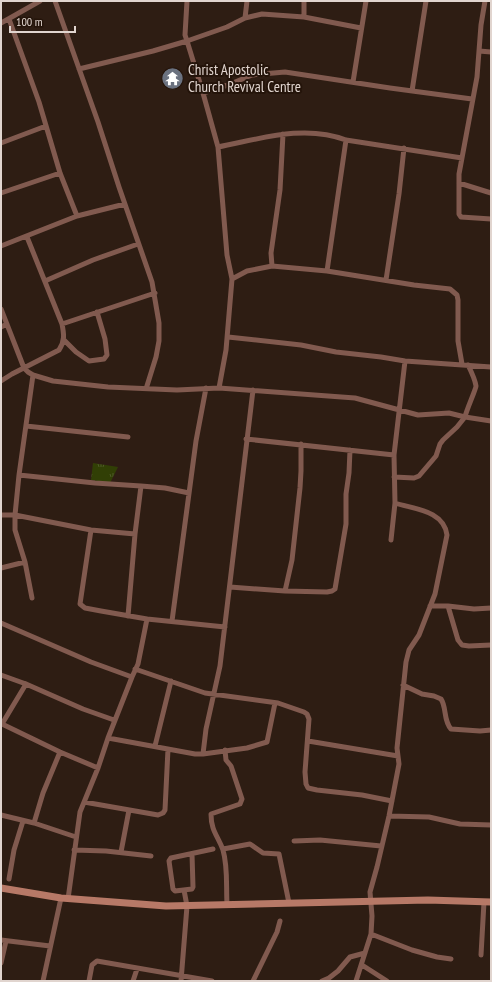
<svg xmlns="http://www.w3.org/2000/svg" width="492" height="982" font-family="'PT Sans Narrow',sans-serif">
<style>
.grass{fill:url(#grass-tufts)}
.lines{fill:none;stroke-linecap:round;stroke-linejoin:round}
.minor{stroke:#815a4f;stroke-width:5}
.secondary{stroke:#b77967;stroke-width:7}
.labels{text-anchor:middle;stroke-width:4;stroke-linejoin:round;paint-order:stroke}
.poi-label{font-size:15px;fill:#e1d5cf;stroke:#24140a;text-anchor:start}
</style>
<defs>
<pattern id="grass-tufts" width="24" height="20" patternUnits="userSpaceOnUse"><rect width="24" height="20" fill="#313f05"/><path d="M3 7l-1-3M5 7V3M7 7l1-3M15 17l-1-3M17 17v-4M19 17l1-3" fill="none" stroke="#4f5a28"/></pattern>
</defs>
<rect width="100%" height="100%" fill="#2e1d13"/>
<path class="grass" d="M93 463 118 467 110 483 91 480Z"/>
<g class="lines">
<path class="minor" d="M55 1 98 122 119 187 152 282 159 323V341L156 357 146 389
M485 1 481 25 477 77 459 174V214L461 217 491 219
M304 17V1
M245 18 247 1
M9 19 39 102 60 173 77 216
M1 23 40 1
M479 51 491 52
M79 69 153 51 187 41 185 35 187 1
M353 82 366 1
M412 91 426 1
M203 93 187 41 227 27 245 18 262 14 304 17 361 28
M1 143 46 126
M218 147 227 255 232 279 226 350 219 388
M462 158 346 140C304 124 260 139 218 147L203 93 228 85 252 75 285 72 390 88 472 99
M459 183 491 193
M1 193 60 173
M1 246 77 216 125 204
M272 266 271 253 280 190 283 134
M327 271 346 140
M232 279 247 271 272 266 327 271 414 285 450 289 457 295 458 300V341L462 364
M386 280 399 194 404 148
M45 281 93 260 138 244
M1 309 24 368 28 372 33 375 19 475
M62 324 155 293
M1 327 7 324
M228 337 301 345 336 352 381 357 405 361 491 367
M64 340 76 352 89 361 104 359 107 355 105 339 97 312
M468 365C471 371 475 379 476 386 476 389 466 411 465 417L491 421
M33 375 53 381 108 387 177 390 219 388 355 398 418 415 449 413 465 417 457 427 443 440 440 444 436 456 419 476 414 478 394 477
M1 381 12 374 59 350C65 341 64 334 62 324L27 237
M26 426 128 437
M246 439 394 455
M141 486 165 488 189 493
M1 515H15V530L25 562
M91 530 80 604 85 608 101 611 147 619 225 627
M391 540 395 503
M1 568 25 562 32 598
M230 587 285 591 292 560 300 488 301 471V444
M285 591 327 592 332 591 335 589 346 524V494L349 473 350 450
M430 606H448L458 640 462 645 469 646 491 645
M448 606 474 609 491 608
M128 616 135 534 91 530 15 515 19 475 95 483 141 486 135 534
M172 621 196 441 206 388
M1 623 91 662 132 677 108 738 195 754H203L206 729 220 666 253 390
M135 669 205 693 278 703 304 712 307 714 309 719 305 772 306 784 308 788 317 790 362 795 392 801
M1 675 26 684 83 709 114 720
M132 677 138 664 147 619
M26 684 2 724 60 752 98 768
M403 685 422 694 434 696 441 699C447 708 443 720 451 729L480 731 491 730
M308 741 398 756
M155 746 171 681
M225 750 226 760 231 766 242 799 240 804 211 814C211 831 218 836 223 850 228 867 226 886 227 904
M203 754 247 748 267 742 275 703
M84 802 158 815 163 813 165 810 168 749
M1 815 34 823 76 837
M389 816 429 817 460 824 491 825
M34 823 43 793 60 752
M294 841 320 840 381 846
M223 849 250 844 263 853 279 854 289 903
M74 850 106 851 151 856
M121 852 129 810
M192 854 193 887 192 889 175 891 173 889 169 861 171 858 213 849
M9 879 14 850 23 821
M68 899 80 812 98 768 108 738
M371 934 412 950 437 957 451 959
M1 940 50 946
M481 955 484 902
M1 963 6 941
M362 965 387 981
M43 981 61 898
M89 981 92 965 97 961 212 981
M133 981 137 969
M181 981 187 906 184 890
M253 981 277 932 280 921
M322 981 329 978 338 971 350 957 365 953
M356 981 371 934 372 916 370 892 377 867 389 816 399 764 397 748 406 662 409 650 419 635 435 594 447 535C444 510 413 509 395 503L394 455 405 361"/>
<path class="secondary" d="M1 888 61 898 166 906 428 900 491 902"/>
</g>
<defs>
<symbol id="temple-disc" viewBox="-11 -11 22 22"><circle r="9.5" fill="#6b7280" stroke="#24140a"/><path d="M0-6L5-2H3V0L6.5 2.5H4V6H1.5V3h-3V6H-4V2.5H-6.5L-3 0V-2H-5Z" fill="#fff"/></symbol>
</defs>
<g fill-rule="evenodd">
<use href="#temple-disc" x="160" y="66" width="25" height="25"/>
</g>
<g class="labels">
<g class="poi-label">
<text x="188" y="75">Christ Apostolic<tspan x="188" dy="17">Church Revival Centre</tspan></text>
</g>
</g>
<rect width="492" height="982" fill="none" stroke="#e1d5cf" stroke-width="4"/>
<path d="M10 26v6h65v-6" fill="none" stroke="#e1d5cf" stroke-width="2"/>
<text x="16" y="26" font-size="12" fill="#e1d5cf" stroke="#24140a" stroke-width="3" paint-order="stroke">100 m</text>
</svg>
